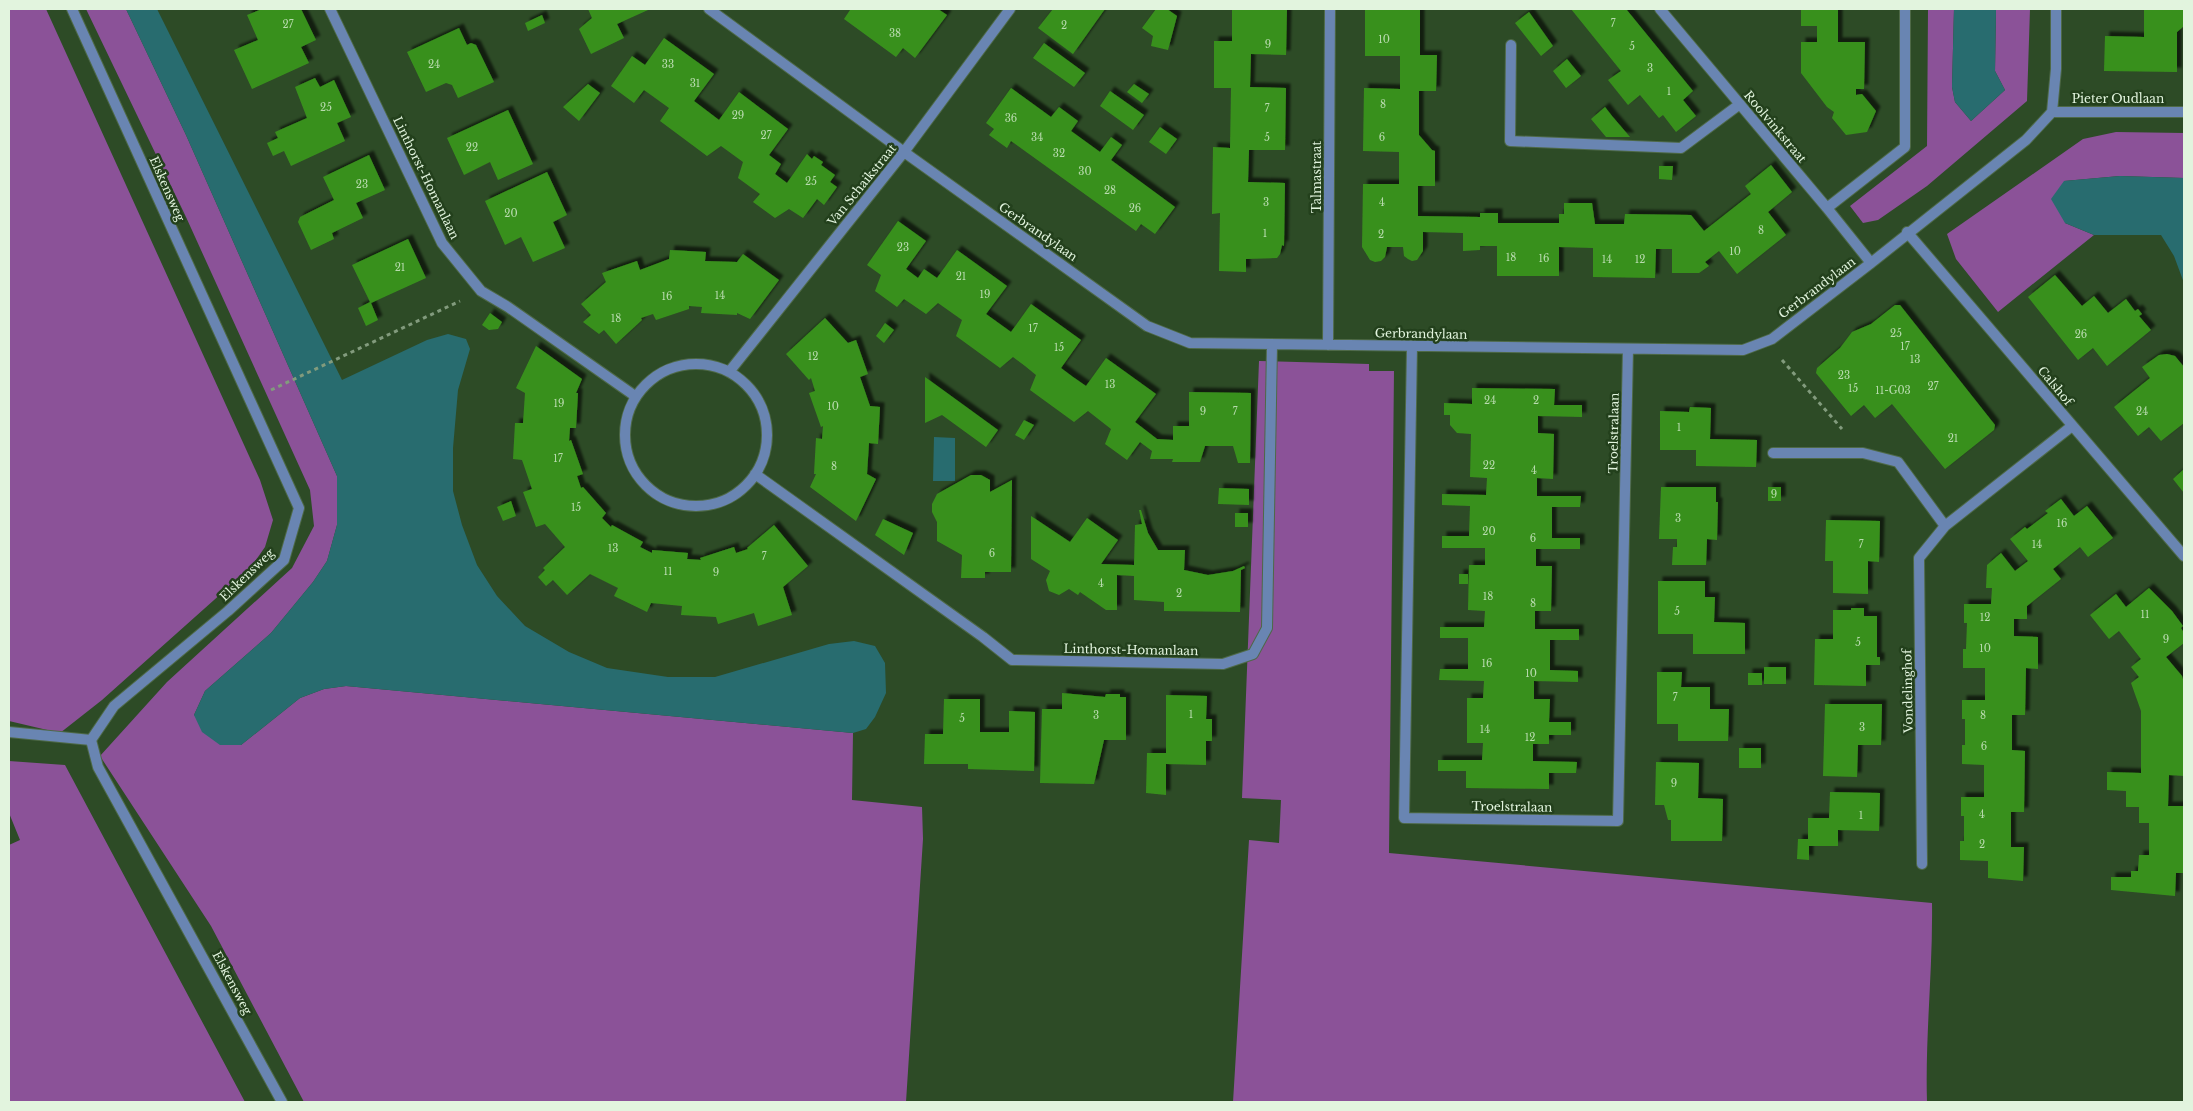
<svg xmlns="http://www.w3.org/2000/svg" width="2193" height="1111" font-family="'Libre Baskerville',serif">
<style>
.green{fill:#8b5298}
.water{fill:#286c6f}
.building{fill:#39901d;filter:url(#shadow)}
.lines{fill:none;stroke-linecap:round;stroke-linejoin:round}
.service-casing{stroke:#4e6947;stroke-width:12}
.minor-casing{stroke:#4e6947;stroke-width:12}
.path{stroke:#829b7d;stroke-width:3;stroke-dasharray:4 4;stroke-linecap:butt}
.service{stroke:#6985b2;stroke-width:10}
.minor{stroke:#6985b2;stroke-width:10}
.labels{text-anchor:middle;stroke-width:5;stroke-linejoin:round;paint-order:stroke}
.number-label{font-size:10px;fill:#b8dbae}
.street-label{font-size:12px;fill:#e2f4de;stroke:#23401c}
</style>
<defs>
<filter id="shadow"><feDropShadow dx="4.5" dy="-4.5" stdDeviation="1" flood-color="#0009"/></filter>
</defs>
<rect width="100%" height="100%" fill="#2d4b26"/>
<path class="green" d="M9 9H46L260 480 273 520 265 547 251 567 102 700 60 733 9 721Z
M86 9H126L186 135 337 476V525L327 561 313 582 271 633 205 691 194 715 241 745 300 698 324 689 346 686 853 733 852 800 922 807 923 839 906 1102H304L211 926 100 756 167 682 292 568 314 526 310 490 186 217Z
M1928 9H1954L1952 87 1955 102 1971 121 2005 90 1995 71 1996 9H2030L2027 101 1927 186 1878 220 1863 223 1850 206 1927 146Z
M2116 132 2184 133V178L2120 176 2064 181 2065 223 2094 235 1998 312 1956 259 1947 234 2083 139Z
M1259 361 1369 364V371H1394L1389 853 1932 903C1933 969 1925 1036 1927 1102H1233L1249 840 1279 843 1281 800 1242 798Z
M9 761 65 765 245 1102H9V845L20 840 9 813Z"/>
<path class="water" d="M126 9H157L342 380 427 340 448 334 466 339 470 349 458 390 453 448V491L462 525 477 565 497 596 525 626 569 652 607 668 668 677H715L829 644 854 641 875 646 885 663 886 693 875 717 866 729 853 733 346 686 324 689 300 698 241 745H220L202 732 194 715 205 691 271 633 313 582 327 561 337 525V476L186 135Z
M1954 9H1996L1995 71 2005 90 1971 121 1955 102 1952 87Z
M2120 176 2184 178V283L2174 256 2161 235H2094L2065 223 2051 199 2064 181Z
M934 437 955 438V481H933Z"/>
<path class="building" d="M262 9H301L316 40 301 47 309 63 252 89 234 50 258 40 247 15Z
M588 9H647L648 10 617 24 624 38 591 54 579 29 592 18Z
M848 9H938L947 15 915 58 903 48 896 57 844 19 850 10Z
M1053 9H1105L1073 54 1038 28Z
M1156 9H1167L1177 16 1168 50 1151 46 1153 36 1142 28Z
M1232 9H1287L1286 55 1251 54 1250 87 1286 88 1285 150H1249L1248 182 1285 183 1284 246 1282 245 1280 254 1277 258 1246 259V272L1219 271 1220 213 1212 214 1213 147 1230 148 1231 88H1214V41H1232Z
M1365 9H1420V55H1437L1436 91H1419V135L1432 150 1435 151V186H1418V216L1480 217V213H1498V223H1559V214H1564V203H1592L1595 224H1624L1625 214 1691 215 1704 231 1751 194 1745 186 1771 165 1792 192 1768 212 1786 235 1737 274 1719 251 1705 262 1709 266 1699 273H1672V249H1656L1655 278 1593 277V248L1559 247V276H1497V246H1480V250L1463 251V233L1423 232V251L1417 260 1412 261 1408 259 1404 256 1403 247H1387L1385 257 1381 261 1375 262 1370 260 1362 247 1363 184H1399V152L1363 151 1364 88 1400 89V56H1365Z
M1571 9H1626L1693 91 1683 100 1696 116 1676 132 1663 115 1659 118 1640 95 1628 105 1608 80 1621 71Z
M1801 9H1838V42H1865L1864 89H1856V95L1862 94 1876 111 1867 132 1846 135 1832 118 1834 112 1827 107 1801 73V42H1817V26H1801Z
M2144 9H2184V26L2177 32V72L2104 71 2105 36 2144 37Z
M1529 12 1553 46 1541 56 1515 23Z
M542 15 545 23 528 31 525 23Z
M459 28 467 45 471 43 476 45 494 82 458 98 452 85 446 83 426 92 407 52Z
M664 38 714 74 694 101 719 120 739 92 788 129 769 155 781 164 775 174 787 183 807 154 812 159 814 156 823 162 821 165 835 175 830 182 837 187 824 205 817 199 803 218 789 209 775 218 753 202 760 194 738 178 743 162 721 146 707 156 660 121 669 108 644 90 634 103 611 86 632 56 645 65Z
M1044 43 1085 73 1074 87 1033 58Z
M1567 59 1581 76 1566 88 1553 71Z
M315 78 320 87 334 80 351 117 337 123 345 141 291 166 284 151 273 156 267 143 278 138 275 132 307 118 295 87Z
M588 84 600 93 579 121 563 107Z
M1134 84 1149 94 1142 103 1127 92Z
M1011 88 1051 117 1059 107 1078 121 1071 131 1100 152 1111 137 1122 145 1111 160 1175 207 1155 234 1141 224 1136 231 1011 141 1007 148 989 135 994 129 986 123Z
M1110 91 1144 115 1133 130 1100 106Z
M1605 107 1612 116 1630 137H1606L1591 119Z
M508 110 533 164 498 180 490 162 464 175 447 138Z
M1160 127 1177 139 1166 154 1149 142Z
M369 155 385 190 356 203 363 218 332 233 334 239 311 250 298 222 300 217 334 200 323 177Z
M1659 166H1673L1672 180 1659 179Z
M547 172 567 215 553 222 565 248 533 262 521 237 505 245 485 201Z
M898 221 926 241 906 269 918 278 924 269 937 278 957 250 1007 286 986 314 1011 332 1031 304 1081 340 1061 368 1073 377 1086 386 1106 358 1156 394 1135 422 1157 439 1173 440V426H1189V392L1251 393 1250 463H1238L1233 446H1205L1200 462H1172L1173 459H1150L1152 451 1140 442 1127 460 1105 444 1111 429 1088 411 1074 422 1030 390 1036 375 1025 366 1013 357 1000 368 956 336 962 320 938 303 926 314 904 299 897 307 875 291 881 275 867 265Z
M408 239 426 278 371 303 378 320 366 326 358 308 370 302 352 265Z
M670 250 706 252 705 261 737 262 743 254 779 280 750 319 737 313V315L701 313 702 307 689 306V309L656 320 653 314 641 318 642 320 616 344 604 330 599 334 583 322 591 315 581 304 606 282 602 273 637 261 640 270 669 259Z
M2055 275 2082 306 2094 296 2108 313 2126 299 2135 311 2138 309 2142 314 2139 316 2151 330 2107 366 2093 348 2078 360 2028 297Z
M1895 305H1900L1995 425 1994 430 1945 469 1892 404 1875 418 1864 405 1851 416 1816 373 1817 368 1840 348 1852 332 1871 324Z
M490 313 502 322 498 329 489 330 482 325Z
M825 318 848 343 856 340 868 374 860 377 870 406 880 407 878 444 869 443 867 474 876 479 856 521 810 487 816 474H814L816 438 822 439 823 426 821 427 809 393 815 391 811 378 809 380 786 354Z
M885 323 894 330 884 343 876 336Z
M536 346 582 379 576 393H578L576 428H570L569 441 571 440 583 474 577 476 581 488 583 487 606 513 602 518 611 527 612 525 643 542 640 547 652 553V550L688 553 687 559 701 560 700 558 734 547 736 553 748 549 747 548 774 525 808 566 783 587 792 615 758 626 754 613 718 624 716 617 681 615 682 606 651 603 647 612 614 596 618 588 590 574 567 595 553 580 546 586 538 577 545 570 543 568 565 547 545 524 536 527 523 492 532 489 522 460 513 459 515 423H523L525 393 516 388Z
M2167 354 2175 356 2184 367V423L2161 441 2149 427 2138 436 2114 407 2150 378 2142 367 2159 355Z
M925 377 998 430 986 447 942 415 925 423Z
M1472 388 1555 389 1554 405H1582V417L1538 416V433L1554 434 1553 479 1537 478V496H1581L1580 507H1552V538H1580V549H1536V566H1552L1551 611H1535V629H1579V640H1550V670L1578 671V682L1534 681V699H1550L1549 722H1571V735H1549V744H1533V761L1577 762 1576 773H1549V789L1466 788V771H1438V760H1482L1483 743H1467V698H1483L1484 681 1439 680 1440 669H1468V638H1440V627H1484L1485 611 1468 610 1469 565H1485V548H1442V536H1469L1470 506 1442 505V494L1486 495 1487 478 1470 477 1471 434 1457 433 1450 425V415H1444V403L1472 404Z
M1690 407 1711 408 1710 439 1757 440 1756 467 1696 466V450H1660V411L1689 412Z
M1024 420 1034 425 1024 440 1015 435Z
M2184 469V493L2173 479Z
M971 475H981L990 480V492L1012 480 1011 572H985V578H961L962 555 937 541V522L932 512V504L937 494Z
M1661 487H1716V502H1718L1717 540 1707 539 1706 565H1672L1673 547H1677V539H1659Z
M1768 487H1781V501H1768Z
M1219 488 1249 489V505L1218 504Z
M2061 499 2074 516 2087 506 2113 538 2088 557 2080 547 2053 569 2061 579 2027 606V619H2014V636L2038 637V669L2026 668 2025 715H2012V750L2025 751 2024 812H2011V847H2024L2023 881 1988 878V861L1960 860V841H1964V816H1961V797H1984V765L1962 764V745H1965V719H1962V700H1985V668H1963V649H1966L1967 623H1964V604H1991L1992 588H1986L1987 565 2001 553 2015 571 2028 561 2010 539 2025 527 2027 529 2048 513 2045 511Z
M511 501 516 516 503 521 497 507Z
M1139 510H1141L1148 533 1158 550H1185L1184 570 1208 575 1233 571 1244 566 1245 568 1241 570 1240 612 1164 611V602L1134 600V576L1117 575V610H1106L1080 592 1078 595 1069 589 1059 595 1049 591 1046 580 1050 571 1031 559V516L1070 542 1087 518 1118 540 1101 564 1134 565 1135 525 1142 524Z
M1235 513H1248V527H1235Z
M883 519 913 533 904 555 875 535Z
M1826 520 1880 521 1879 562 1868 561V594L1833 593V561H1825Z
M1459 574H1468V584H1459Z
M1658 581H1705V597H1715L1714 622 1745 623V654H1693V634H1658Z
M2149 588 2172 611 2183 626 2181 628 2184 633V643L2166 657 2182 676 2184 683V776L2169 775 2168 806H2184V873H2176L2175 896 2111 890V877H2131V871H2138L2139 855H2149V823H2139V807H2126V791L2107 790V772L2141 773V711L2131 683 2139 677 2131 667 2141 659 2119 631 2109 639 2090 615 2116 594 2126 607Z
M1851 608H1864V616H1877V657H1880V665H1866V686L1814 685 1815 639H1833V610H1851Z
M1764 667H1786V684H1764Z
M1657 672H1682L1681 687H1710V709H1729L1728 741H1678V724H1657Z
M1748 673H1762V685H1748Z
M1062 693 1105 697 1106 694H1120V697H1126V740H1104L1094 784 1040 783 1042 709H1062Z
M1166 695 1207 696 1206 719H1212V741H1206V765L1166 764V795L1146 793 1147 753H1166Z
M944 699H980V732H1009V711L1035 712 1034 771 968 769V764H924L925 734H943Z
M1825 704H1882L1881 745H1858L1857 777 1823 776Z
M1739 748H1761V768H1739Z
M1656 762 1699 763 1698 798 1723 799 1722 841H1671V820H1668L1664 805H1655Z
M1830 792 1880 793 1879 831 1838 830V846H1809V860L1797 859 1798 839H1808V818H1829Z"/>
<g class="lines">
<defs>
<path id="service" d="M9 732 91 740"/>
<path id="minor" d="M72 9 299 508 284 560 228 611 114 706 91 740 98 767 282 1102
M330 9 442 243 481 291 508 307 635 396
M709 9 904 152 1147 326 1190 343 1743 350 1772 339 1871 263 2026 140 2052 112 2056 69V9
M1660 9 1827 208 1871 263
M1511 45 1510 141 1681 148 1740 104
M2052 112H2184
M1827 208 1905 147V9
M1907 232 2184 556
M1328 345 1330 9
M1412 346 1404 818 1618 821 1628 349
M625 435a71 71 0 1 1 142 0a71 71 0 1 1-142 0Z
M729 372 904 152 1010 9
M1773 453H1863L1898 462 1945 526
M755 474 983 637 1012 660 1223 664 1253 654 1267 628 1272 345
M1922 864 1919 558 1945 526 2072 426"/>
</defs>
<use href="#service" class="service-casing"/>
<use href="#minor" class="minor-casing"/>
<path class="path" d="M1782 360 1842 429
M271 390 460 301"/>
<use href="#service" class="service"/>
<use href="#minor" class="minor"/>
</g>
<g class="labels">
<g class="number-label">
<text x="1613" y="27">7</text>
<text x="288" y="28">27</text>
<text x="1064" y="29">2</text>
<text x="895" y="37">38</text>
<text x="1384" y="43">10</text>
<text x="1268" y="48">9</text>
<text x="1632" y="50">5</text>
<text x="434" y="68">24</text>
<text x="668" y="68">33</text>
<text x="1650" y="72">3</text>
<text x="695" y="87">31</text>
<text x="1669" y="95">1</text>
<text x="1383" y="108">8</text>
<text x="326" y="111">25</text>
<text x="1267" y="112">7</text>
<text x="738" y="119">29</text>
<text x="1011" y="122">36</text>
<text x="766" y="139">27</text>
<text x="1037" y="141">34</text>
<text x="1267" y="141">5</text>
<text x="1382" y="141">6</text>
<text x="472" y="151">22</text>
<text x="1059" y="157">32</text>
<text x="1085" y="175">30</text>
<text x="811" y="185">25</text>
<text x="362" y="188">23</text>
<text x="1110" y="194">28</text>
<text x="1266" y="206">3</text>
<text x="1382" y="206">4</text>
<text x="1135" y="212">26</text>
<text x="511" y="217">20</text>
<text x="1761" y="234">8</text>
<text x="1265" y="237">1</text>
<text x="1381" y="238">2</text>
<text x="903" y="251">23</text>
<text x="1735" y="255">10</text>
<text x="1511" y="261">18</text>
<text x="1544" y="262">16</text>
<text x="1607" y="263">14</text>
<text x="1640" y="263">12</text>
<text x="400" y="271">21</text>
<text x="961" y="280">21</text>
<text x="985" y="298">19</text>
<text x="720" y="299">14</text>
<text x="667" y="300">16</text>
<text x="616" y="322">18</text>
<text x="1033" y="332">17</text>
<text x="1896" y="337">25</text>
<text x="2081" y="338">26</text>
<text x="1905" y="350">17</text>
<text x="1059" y="351">15</text>
<text x="813" y="360">12</text>
<text x="1915" y="363">13</text>
<text x="1844" y="379">23</text>
<text x="1110" y="388">13</text>
<text x="1933" y="390">27</text>
<text x="1853" y="392">15</text>
<text x="1893" y="394">11-G03</text>
<text x="1490" y="404">24</text>
<text x="1536" y="404">2</text>
<text x="559" y="407">19</text>
<text x="833" y="410">10</text>
<text x="1203" y="415">9</text>
<text x="1235" y="415">7</text>
<text x="2142" y="415">24</text>
<text x="1679" y="431">1</text>
<text x="1953" y="442">21</text>
<text x="558" y="462">17</text>
<text x="1489" y="469">22</text>
<text x="834" y="470">8</text>
<text x="1534" y="474">4</text>
<text x="1774" y="498">9</text>
<text x="576" y="511">15</text>
<text x="1678" y="522">3</text>
<text x="2062" y="527">16</text>
<text x="1489" y="535">20</text>
<text x="1533" y="542">6</text>
<text x="1861" y="548">7</text>
<text x="2037" y="548">14</text>
<text x="613" y="552">13</text>
<text x="992" y="557">6</text>
<text x="764" y="560">7</text>
<text x="668" y="575">11</text>
<text x="716" y="576">9</text>
<text x="1101" y="587">4</text>
<text x="1179" y="597">2</text>
<text x="1488" y="600">18</text>
<text x="1533" y="607">8</text>
<text x="1677" y="615">5</text>
<text x="2145" y="618">11</text>
<text x="1985" y="621">12</text>
<text x="2166" y="643">9</text>
<text x="1858" y="646">5</text>
<text x="1985" y="652">10</text>
<text x="1487" y="667">16</text>
<text x="1531" y="677">10</text>
<text x="1675" y="701">7</text>
<text x="1191" y="718">1</text>
<text x="1096" y="719">3</text>
<text x="1983" y="719">8</text>
<text x="962" y="722">5</text>
<text x="1862" y="731">3</text>
<text x="1485" y="733">14</text>
<text x="1530" y="741">12</text>
<text x="1984" y="750">6</text>
<text x="1674" y="787">9</text>
<text x="1982" y="818">4</text>
<text x="1861" y="819">1</text>
<text x="1982" y="848">2</text>
</g>
<g class="street-label">
<text x="2118" y="103">Pieter Oudlaan</text>
<text transform="translate(1775 127) rotate(50)" y="4">Roolvinkstraat</text>
<text transform="translate(1317 177) rotate(-90)" y="4">Talmastraat</text>
<text transform="translate(426 178) rotate(64)" y="4">Linthorst-Homanlaan</text>
<text transform="translate(862 185) rotate(-51)" y="4">Van Schaikstraat</text>
<text transform="translate(167 189) rotate(66)" y="4">Elskensweg</text>
<text transform="translate(1038 232) rotate(35)" y="4">Gerbrandylaan</text>
<text transform="translate(1817 288) rotate(-37)" y="4">Gerbrandylaan</text>
<text transform="translate(1421 334) rotate(1)" y="4">Gerbrandylaan</text>
<text transform="translate(2055 386) rotate(50)" y="4">Calshof</text>
<text transform="translate(1614 433) rotate(-89)" y="4">Troelstralaan</text>
<text transform="translate(247 575) rotate(-44)" y="4">Elskensweg</text>
<text transform="translate(1131 650) rotate(1)" y="4">Linthorst-Homanlaan</text>
<text transform="translate(1908 691) rotate(-91)" y="4">Vondelinghof</text>
<text transform="translate(1512 807) rotate(1)" y="4">Troelstralaan</text>
<text transform="translate(232 983) rotate(62)" y="4">Elskensweg</text>
</g>
</g>
<rect width="2193" height="1111" fill="none" stroke="#e2f4de" stroke-width="20"/>
</svg>
